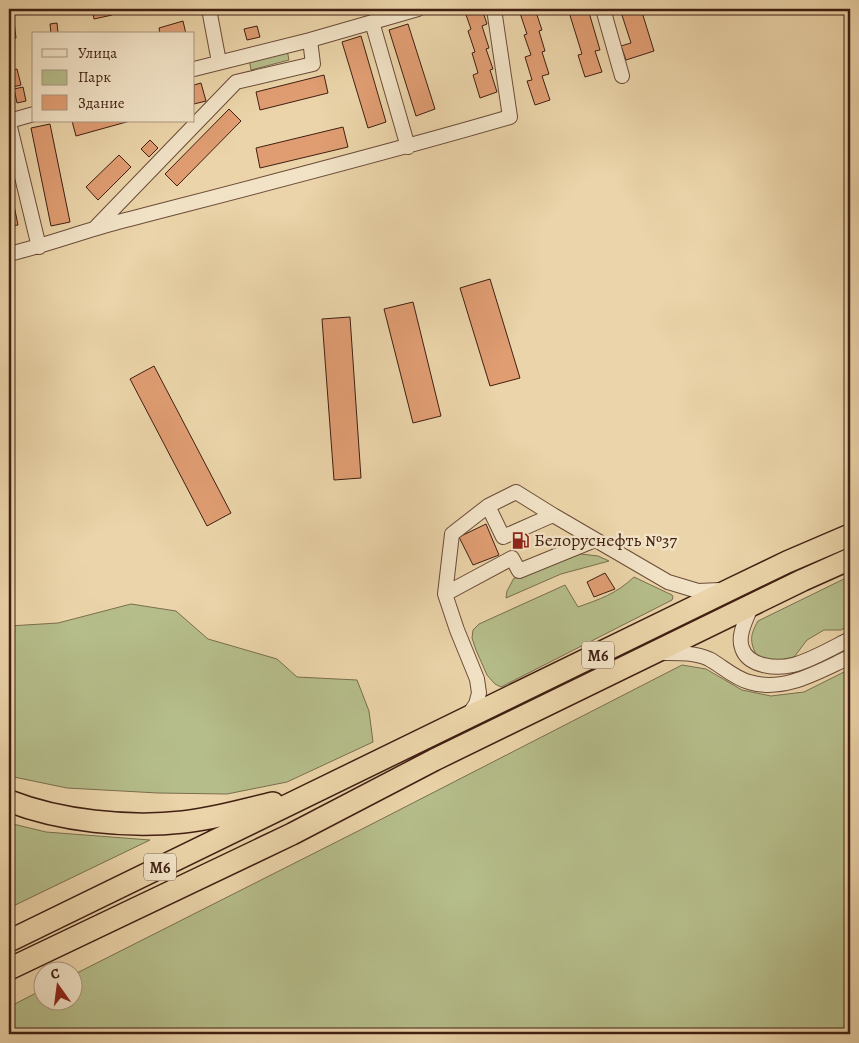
<svg xmlns="http://www.w3.org/2000/svg" width="859" height="1043" font-family="Alegreya,serif">
<style>
.green{fill:#b5bd8a;stroke:#7a6e4e}
.building{fill:#e09d72;stroke:#401f12}
.lines{fill:none;stroke-linecap:round;stroke-linejoin:round}
.minor-casing{stroke:#6b4c38;stroke-width:16}
.highway-casing{stroke:#401f12;stroke-width:24}
.minor{stroke:#f2e3c7;stroke-width:14}
.highway{stroke:#ebd4a9;stroke-width:21}
.labels{text-anchor:middle;stroke-width:5;stroke-linejoin:round;paint-order:stroke}
.shield{fill:#f2e3c7;stroke:#755a48;stroke-width:1}
.shield-label{font-size:16px;font-weight:bold;fill:#401f12}
.poi-label{font-size:18px;fill:#401f12;stroke:#f2e3c7;text-anchor:start}
</style>
<rect width="100%" height="100%" fill="#ebd4a9"/>
<filter id="stains"><feTurbulence type="fractalNoise" baseFrequency=".004" numOctaves="4"/><feColorMatrix values="0 0 0 0 .2 0 0 0 0 .09 0 0 0 0 .02 0 0 0 .5 -.17"/></filter>
<radialGradient id="worn" r=".72"><stop offset=".6" stop-color="#630" stop-opacity="0"/><stop offset="1" stop-color="#630" stop-opacity=".3"/></radialGradient>
<path class="green" d="M287 50 289 60 251 70 249 59Z
M581 554 598 556 609 561 561 574 506 598 507 591 514 578H521L561 559Z
M850 576V625L841 630H824L807 640 794 657 775 661 758 659C750 642 749 637 758 621Z
M634 577 672 595 673 597 672 600 501 687 495 684 487 675 476 650 472 638 473 630 479 624 565 585 578 607C600 599 616 594 634 577Z
M131 604 176 611 208 639 277 659 297 677 357 680 369 711 373 742 287 782 227 794 158 793 67 788 9 776V626L58 623Z
M682 665 706 669 742 690 771 696 804 692 850 669V1034H9V1007L42 990V1000H72L73 975 366 827Z
M9 823 46 832 150 840 9 908Z"/>
<path class="building" d="M92 9H111L112 15 94 19Z
M464 9H482L487 24 482 26 489 48 486 49 493 69 490 70 497 92 480 98 473 75 478 73 472 53 475 52 468 31 471 29Z
M523 9H535L542 30 539 31 545 51 542 52 549 74 542 76 550 100 535 105 527 81 532 80 525 57 531 55 524 35 527 34 520 13 524 12Z
M568 9H588L600 50 595 51 602 72 585 77 578 55 582 54Z
M620 9H641L654 51 626 60 621 46 631 43Z
M14 21 16 38 9 39V22Z
M183 21 186 34H160L159 28Z
M57 23 58 33 51 34 50 24Z
M408 24 435 109 416 116 389 30Z
M257 26 260 37 247 40 244 29Z
M361 36 386 122 368 128 342 42Z
M17 69 21 85 9 88V71Z
M324 75 328 93 260 110 256 92Z
M201 83 206 101 194 104V85Z
M23 87 26 101 17 103 14 89Z
M229 109 241 121 177 186 165 174Z
M72 121H130L76 136Z
M50 124 70 222 51 226 31 128Z
M343 127 348 147 260 168 256 148Z
M150 140 158 148 149 157 141 149Z
M119 155 131 167 98 200 86 187Z
M9 181 18 225 9 226Z
M490 279 520 378 490 386 460 288Z
M413 302 441 416 413 423 384 309Z
M350 317 361 478 334 480 322 319Z
M154 366 231 513 207 526 130 379Z
M486 524 499 555 473 565 459 537Z
M605 573 615 589 594 597 587 582Z"/>
<g class="lines">
<defs>
<path id="minor" d="M209 9 219 62
M603 9 622 76
M372 22 408 147
M194 69 310 40 418 9
M9 121 34 114
M9 123 39 247
M95 228 236 82 313 64 310 40
M9 254C46 245 81 232 118 222 249 188 380 155 510 117L494 9
M488 506 516 492 553 515 668 582 698 591 720 590
M445 594 512 558 519 571 595 540
M751 607C747 618 737 635 742 648 748 667 777 669 793 665 810 661 834 647 850 639
M660 653C676 653 694 652 709 659 722 666 734 678 749 682 784 693 819 671 850 657
M467 717 476 704 479 693 477 679 457 630 445 594 452 534 488 506 503 537 553 515"/>
<path id="highway" d="M9 801C60 821 128 828 183 822 213 819 243 810 273 803
M9 941 731 589 787 562 850 535
M9 969 292 834 434 760 803 580 850 559"/>
</defs>
<use href="#minor" class="minor-casing"/>
<use href="#highway" class="highway-casing"/>
<use href="#minor" class="minor"/>
<use href="#highway" class="highway"/>
</g>
<defs>
<symbol id="fuel-bare" viewBox="-9 -9 18 18"><path d="M-5.5-6h7V0h2V4h1.3V-2.5L3-4.5l.8-.8L6-3V5H2.5V1h-1V6h-7ZM-4.2-4.7v3.2H.2V-4.7Z" fill="#8f2418" stroke="#f2e3c7" stroke-width="2.5" paint-order="stroke"/></symbol>
</defs>
<g fill-rule="evenodd">
<use href="#fuel-bare" x="508" y="528" width="25" height="25"/>
</g>
<g class="labels">
<g class="shield">
<rect x="582" y="641.5" width="32" height="27" rx="4"/>
<rect x="144" y="853.5" width="32" height="27" rx="4"/>
</g>
<g class="shield-label">
<text x="598" y="661">М6</text>
<text x="160" y="873">М6</text>
</g>
<g class="poi-label">
<text x="534" y="546">Белоруснефть №37</text>
</g>
</g>
<rect width="859" height="1043" fill="none" stroke="#ebd4a9" stroke-width="30"/>
<rect x="10" y="10" width="839" height="1023" fill="none" stroke="#401f12" stroke-width="2.5"/>
<rect x="15" y="15" width="829" height="1013" fill="none" stroke="#401f12"/>
<rect x="32" y="32" width="162" height="90" fill="#f2e3c7" stroke="#ab957f"/>
<rect x="42" y="49" width="25" height="8" fill="#f2e3c7" stroke="#ab957f"/>
<text x="78" y="58" font-size="15" fill="#401f12">Улица</text>
<rect x="42" y="70" width="25" height="15" fill="#b5bd8a" stroke="#ab957f"/>
<text x="78" y="82" font-size="15" fill="#401f12">Парк</text>
<rect x="42" y="95" width="25" height="15" fill="#e09d72" stroke="#ab957f"/>
<text x="78" y="108" font-size="15" fill="#401f12">Здание</text>
<g transform="translate(58 986) rotate(346)"><circle r="24" fill="#f2e3c7" stroke="#ab957f"/>
<path d="M0-4L9 19L0 12L-9 19Z" fill="#8f2418"/>
<text y="-8" font-size="14" font-weight="bold" text-anchor="middle" fill="#401f12">С</text>
</g>
<rect width="100%" height="100%" filter="url(#stains)"/>
<rect width="100%" height="100%" fill="url(#worn)"/>
</svg>
